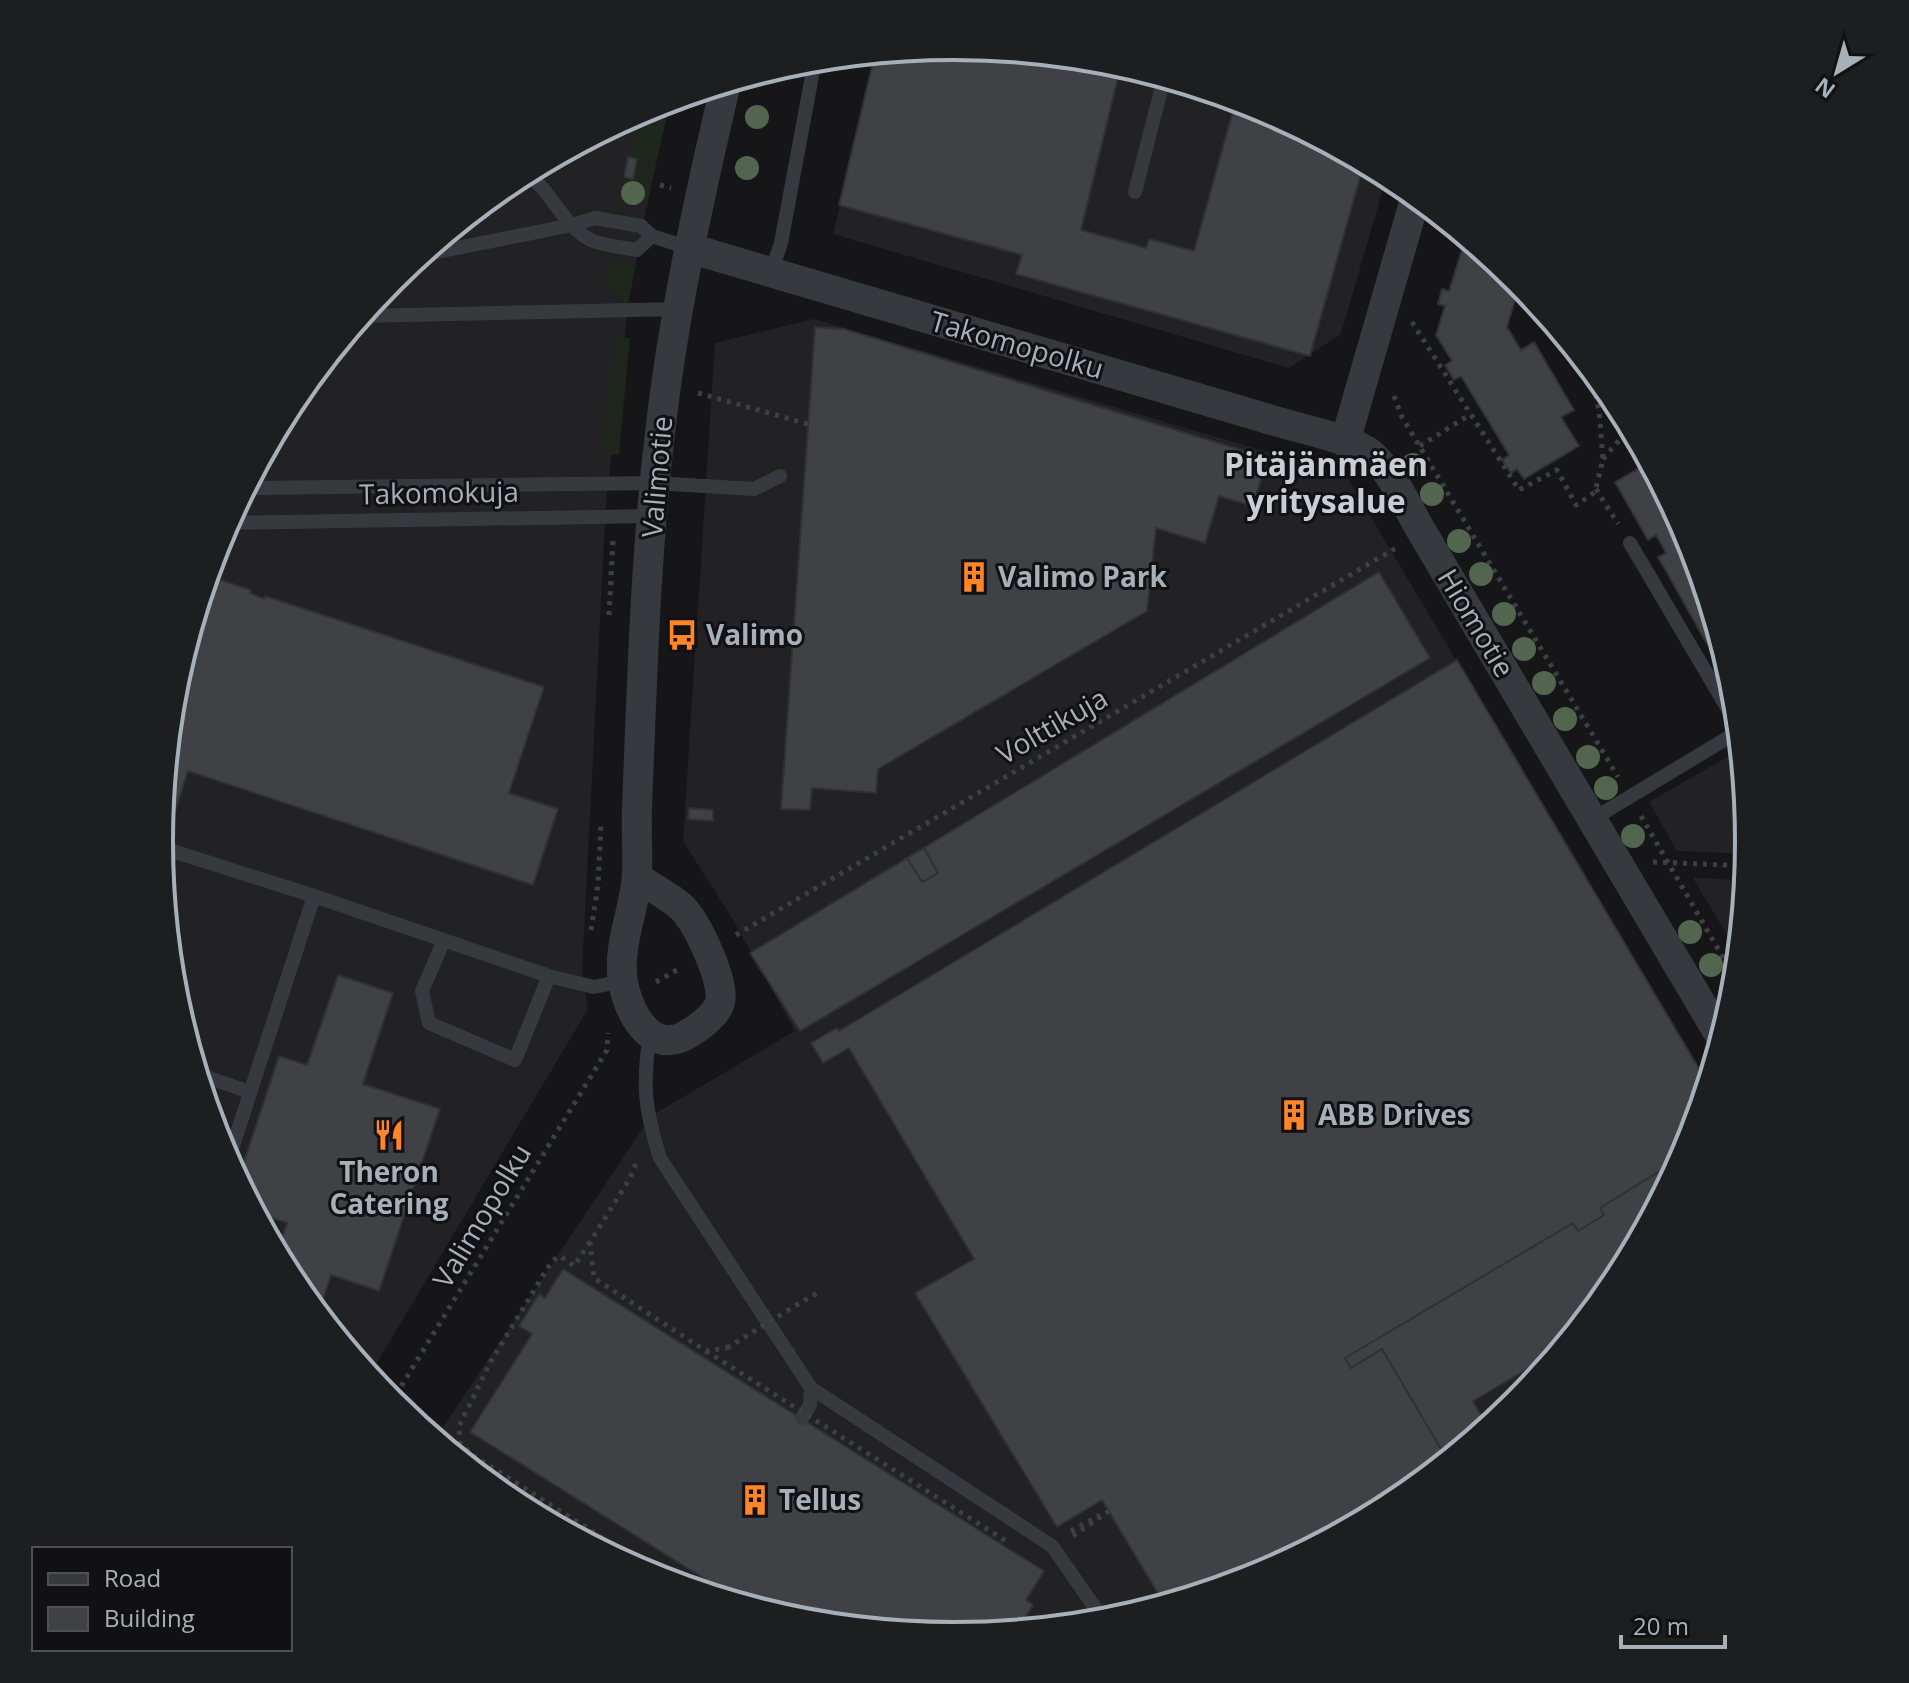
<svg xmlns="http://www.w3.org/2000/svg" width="1909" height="1683" font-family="'Open Sans',sans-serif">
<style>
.built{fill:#222225}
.green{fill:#1e261d}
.building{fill:#404145;stroke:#2f3134;stroke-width:2}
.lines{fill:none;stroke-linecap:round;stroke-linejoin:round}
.path{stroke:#3c4044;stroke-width:5;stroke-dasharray:4 6;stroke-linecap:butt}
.lane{stroke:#36393d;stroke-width:14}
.street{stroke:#36393d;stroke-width:30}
.path-bridge{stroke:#3c4044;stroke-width:5;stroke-dasharray:4 6;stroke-linecap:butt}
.tree{fill:#52654f}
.labels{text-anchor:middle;stroke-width:6;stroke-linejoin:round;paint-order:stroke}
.street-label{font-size:28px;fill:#a7b0b9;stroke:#111113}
.poi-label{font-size:28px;font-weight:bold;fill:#a7b0b9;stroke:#111113;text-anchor:start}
.quarter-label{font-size:32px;font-weight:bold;fill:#c8ced5;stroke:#111113}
.rim{fill:none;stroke:#a7b0b9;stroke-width:4}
</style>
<rect width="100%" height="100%" fill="#161618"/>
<path class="built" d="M955 46 1110 61 1259 107 1387 175 1341 334 1289 368 833 234 876 54Z
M671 100 655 165 630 291 606 503 582 971 588 1009 369 1376 293 1283 219 1146 174 996 159 841 174 686 220 537 293 399 392 279 513 180 650 106Z
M814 319 1346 475 1708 1084 1689 1146 1616 1284 1517 1404 1396 1503 1258 1577 1109 1622 954 1637 799 1622 650 1576 512 1503 435 1439 651 1116 795 1031 735 923 683 841 715 343Z
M1741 749 1750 842 1749 854 1677 851 1649 802Z
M1693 878 1746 880 1739 955Z"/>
<path class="green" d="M644 110 667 115 647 204 619 200 624 177 633 178 637 159 628 157 639 113Z
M609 258 636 264 629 299H617L605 283Z
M613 337 630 338 619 454 612 455 602 449Z"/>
<path class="building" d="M955 46 1110 61 1121 65 1081 230 1146 248 1149 239 1194 251 1236 100 1259 107 1364 163 1310 356 1016 274 1022 255 839 205 875 54Z
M628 157 637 159 633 179 624 177Z
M1466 237 1520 283 1507 327 1521 350 1534 342 1574 410 1561 417 1579 446 1524 479 1517 469 1511 473 1502 460 1509 455 1461 376 1454 380 1445 365 1452 361 1436 335 1445 306 1438 304 1442 289 1449 291Z
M815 327 844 329 1261 456 1255 474 1262 476 1253 506 1219 496 1205 543 1156 528 1147 611 878 769 876 793 812 788 810 810 781 809Z
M1650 462 1690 538 1735 693 1715 658 1723 653 1715 639 1707 644 1658 557 1666 553 1656 535 1648 540 1615 482Z
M1379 572 1430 658 800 1031 750 953Z
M208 576 251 590 250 593 264 599 265 596 544 687 509 793 558 809 533 885 188 771 176 809 163 804 174 686Z
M1457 660 1708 1084 1689 1146 1683 1157 1600 1208 1604 1215 1578 1231 1573 1223 1345 1358 1351 1368 1382 1349 1448 1461 1396 1503 1258 1577 1165 1605 1102 1500 1057 1527 915 1293 974 1259 849 1048 823 1063 811 1043 837 1028 839 1031Z
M689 808 713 810V821L688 819Z
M924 848 938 873 922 882 907 858Z
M338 975 393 993 363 1084 440 1109 379 1291 331 1275 318 1314 293 1283 277 1253 287 1223 255 1212 238 1180 279 1056 307 1065Z
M1678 1160 1680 1164 1616 1284 1563 1348 1473 1401 1488 1428 1448 1461 1382 1349 1351 1368 1345 1358 1573 1223 1578 1231 1604 1215 1600 1208Z
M563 1269 1044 1571 1026 1600 1033 1605 1017 1631 1006 1632 993 1624 987 1634 954 1637 799 1622 748 1606 470 1432 532 1334 519 1326 539 1294 545 1298Z"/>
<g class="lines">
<path class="path" d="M655 105 677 110
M660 185 671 188
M1412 322 1519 490 1557 470 1576 505 1595 492 1603 459 1599 410 1588 365
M698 393 808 424
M1394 396 1402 417 1618 777
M1420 446 1471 414
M1603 459 1631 427
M1596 489 1618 524
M609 615 613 541
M1641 816 1736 980
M1653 862 1748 866
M591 930 598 885 601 824
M736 935 1396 548
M656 982 682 967
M636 1164 630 1178 590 1242 594 1278 706 1351 727 1348
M590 1242 574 1266 560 1256 552 1261 491 1361 459 1426 460 1443 471 1454 674 1584
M787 1311 817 1293
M391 1403 607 1050 608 1033
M1071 1531 1100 1515
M1073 1536 1109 1511"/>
<path class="lane" d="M695 93 722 100
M526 173C552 191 564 228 593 241 606 246 623 247 637 250L652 236
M1135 192 1164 78
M424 252H437L572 225 595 218 641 226 652 236 689 248
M771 273 781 243 815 60
M361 316 678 309
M246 488 655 483 754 489 780 476
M227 523 653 516
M1630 543 1739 728
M1593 819 1739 731
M160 847 314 896
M444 940 422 991 429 1023 515 1060 549 976
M650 1034C642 1085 645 1110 660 1158L811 1388 810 1405 802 1418
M198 1074 250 1092
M228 1161 314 896 549 976 594 987 623 981
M811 1388 1052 1546 1105 1622"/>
<path class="street" d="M689 248 1265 418C1291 427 1352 438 1371 454 1393 473 1407 507 1422 532L1722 1039
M1345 442 1416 196
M637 877C652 888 674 898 686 912 699 928 725 982 720 1002 717 1016 692 1033 680 1038 647 1051 627 1007 623 982 617 944 635 911 637 874 638 852 636 829 637 807 642 686 645 563 659 442 672 321 698 202 726 83"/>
<path class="path-bridge" d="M727 1348 787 1311
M706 1351 1009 1543"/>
</g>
<g class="tree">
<circle cx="757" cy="117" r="12"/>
<circle cx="747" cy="168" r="12"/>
<circle cx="633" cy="193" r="12"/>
<circle cx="1413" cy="465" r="12"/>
<circle cx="1432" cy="494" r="12"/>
<circle cx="1459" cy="541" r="12"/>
<circle cx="1481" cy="574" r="12"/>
<circle cx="1504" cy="614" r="12"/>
<circle cx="1524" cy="649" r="12"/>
<circle cx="1544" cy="683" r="12"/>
<circle cx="1565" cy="719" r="12"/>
<circle cx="1588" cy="757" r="12"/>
<circle cx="1606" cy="788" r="12"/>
<circle cx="1633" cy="836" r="12"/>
<circle cx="1690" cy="932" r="12"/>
<circle cx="1711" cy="965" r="12"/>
</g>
<defs>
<symbol id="building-bare" viewBox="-9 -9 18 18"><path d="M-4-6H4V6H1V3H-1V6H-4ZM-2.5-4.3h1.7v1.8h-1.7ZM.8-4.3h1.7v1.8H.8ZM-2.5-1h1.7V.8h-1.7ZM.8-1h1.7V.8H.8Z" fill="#ff8527" stroke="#111113" stroke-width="2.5" paint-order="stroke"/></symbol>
<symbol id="bus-bare" viewBox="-9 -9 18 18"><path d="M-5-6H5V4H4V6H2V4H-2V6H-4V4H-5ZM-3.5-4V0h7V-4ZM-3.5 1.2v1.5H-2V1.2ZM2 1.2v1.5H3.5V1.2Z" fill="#ff8527" stroke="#111113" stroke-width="2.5" paint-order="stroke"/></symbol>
<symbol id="restaurant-bare" viewBox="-9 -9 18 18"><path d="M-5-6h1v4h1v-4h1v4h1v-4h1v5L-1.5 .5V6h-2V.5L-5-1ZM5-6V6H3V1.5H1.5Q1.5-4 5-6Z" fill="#ff8527" stroke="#111113" stroke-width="2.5" paint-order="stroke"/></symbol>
</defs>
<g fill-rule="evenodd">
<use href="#building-bare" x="952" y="555" width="44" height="44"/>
<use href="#bus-bare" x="660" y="613" width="44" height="44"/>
<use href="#building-bare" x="1272" y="1093" width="44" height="44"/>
<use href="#restaurant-bare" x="367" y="1113" width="44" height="44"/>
<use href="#building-bare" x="733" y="1478" width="44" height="44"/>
</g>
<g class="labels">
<g class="street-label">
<text transform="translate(1017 345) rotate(16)" y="10">Takomopolku</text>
<text transform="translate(657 477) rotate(-85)" y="10">Valimotie</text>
<text transform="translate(439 493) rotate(-1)" y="10">Takomokuja</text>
<text transform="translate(1476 623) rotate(59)" y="10">Hiomotie</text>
<text transform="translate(1052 726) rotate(-30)" y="10">Volttikuja</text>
<text transform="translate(482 1216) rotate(-59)" y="10">Valimopolku</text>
</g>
<g class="poi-label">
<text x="998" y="587">Valimo Park</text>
<text x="706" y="645">Valimo</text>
<text x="1318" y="1125">ABB Drives</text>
<text x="389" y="1182" text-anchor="middle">Theron<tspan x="389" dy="32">Catering</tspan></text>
<text x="779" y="1510">Tellus</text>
</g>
<g class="quarter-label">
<text x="1326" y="476">Pitäjänmäen<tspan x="1326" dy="37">yritysalue</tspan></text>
</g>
</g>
<path d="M0 0H1909V1683H0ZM173 841a781 781 0 1 1 1562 0a781 781 0 1 1-1562 0Z" fill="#1d1e20" fill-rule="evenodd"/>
<path class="rim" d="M173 841a781 781 0 1 1 1562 0a781 781 0 1 1-1562 0Z"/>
<rect x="32" y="1547" width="260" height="104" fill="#111113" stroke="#4d5155" stroke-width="2"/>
<rect x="48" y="1573" width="40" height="12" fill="#36393d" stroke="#4d5155" stroke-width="2"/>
<text x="104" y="1587" font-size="24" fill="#a7b0b9">Road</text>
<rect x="48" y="1607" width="40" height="24" fill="#404145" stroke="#4d5155" stroke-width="2"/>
<text x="104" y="1627" font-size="24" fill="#a7b0b9">Building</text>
<g transform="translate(1837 72) rotate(217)" stroke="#111113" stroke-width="6" paint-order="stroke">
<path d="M0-6L14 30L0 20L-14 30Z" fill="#a7b0b9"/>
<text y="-12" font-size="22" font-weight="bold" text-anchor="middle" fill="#a7b0b9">N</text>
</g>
<path d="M1621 1635v12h104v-12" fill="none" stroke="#a7b0b9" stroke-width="4"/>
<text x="1633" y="1635" font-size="24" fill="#a7b0b9" stroke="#111113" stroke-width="6" paint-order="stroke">20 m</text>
</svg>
